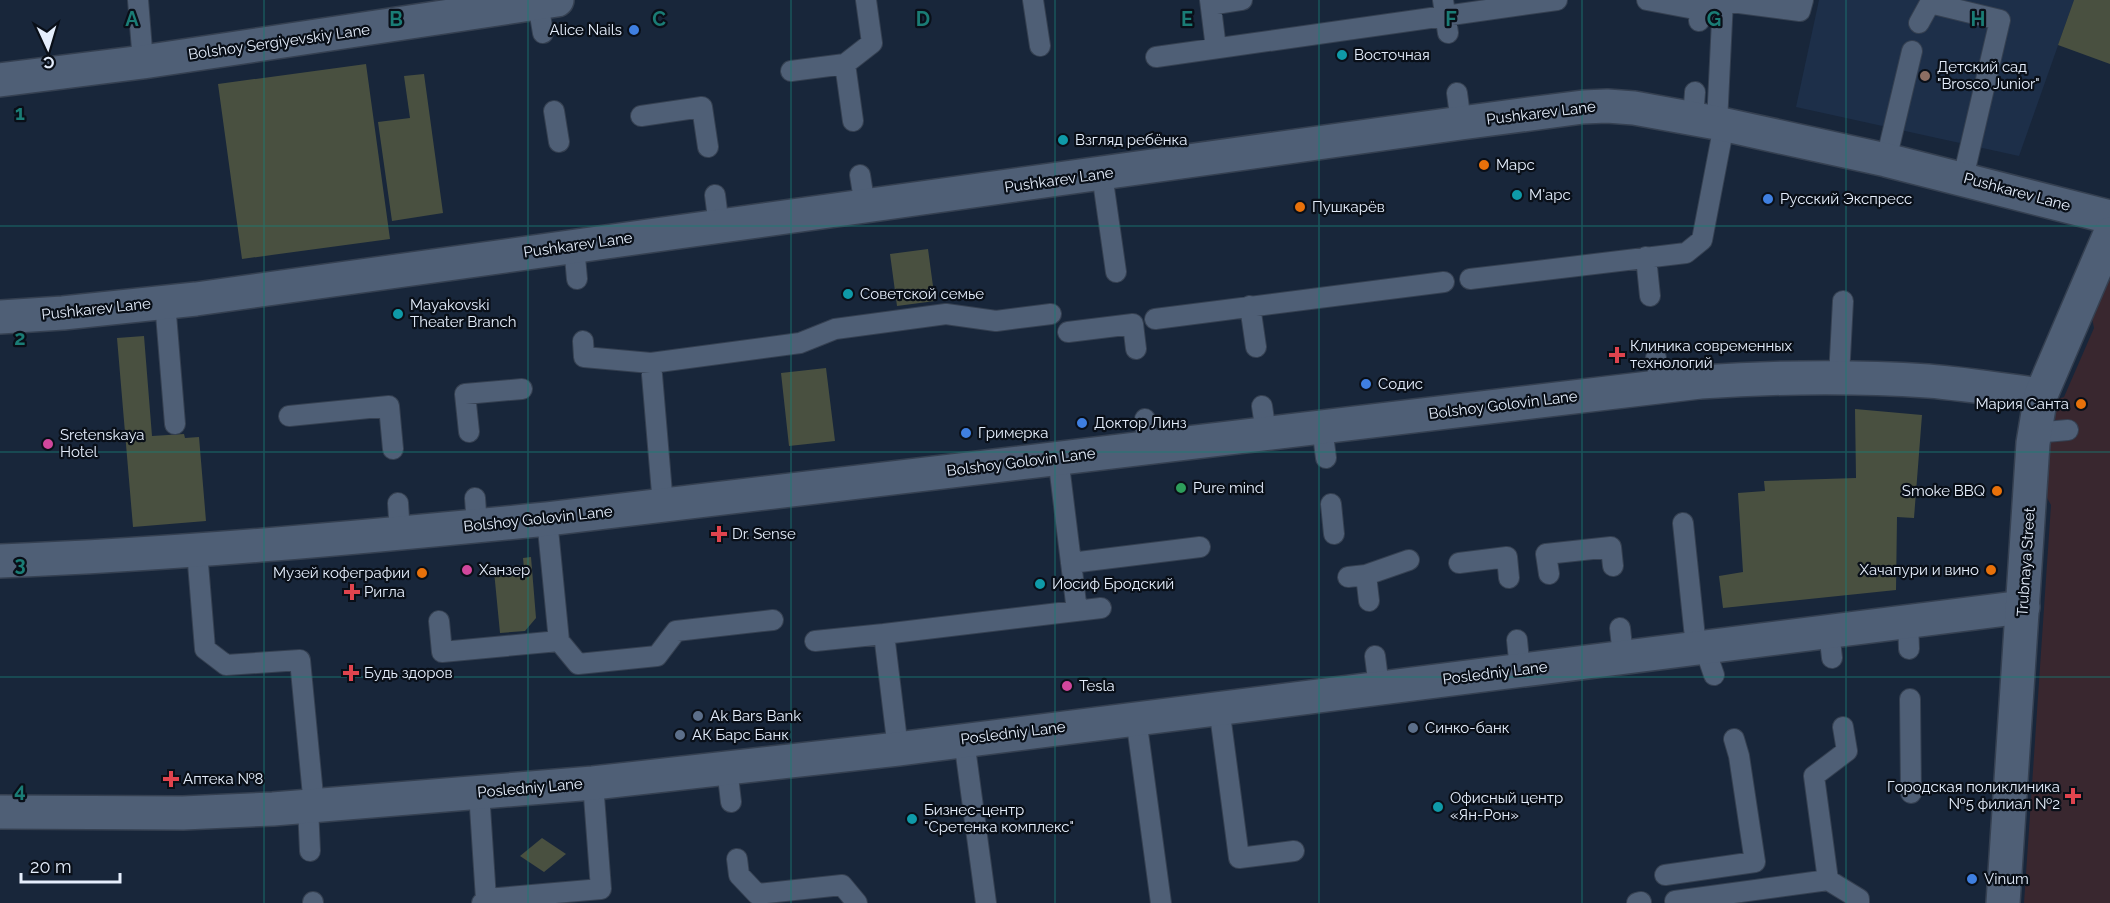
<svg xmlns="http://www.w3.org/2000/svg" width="2110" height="903" font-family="Raleway,sans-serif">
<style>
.commercial{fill:#39272f}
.built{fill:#1d2f49}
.green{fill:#495040}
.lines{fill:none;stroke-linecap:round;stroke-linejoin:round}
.lane-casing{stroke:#354051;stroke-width:22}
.street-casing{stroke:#354051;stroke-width:36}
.secondary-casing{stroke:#354051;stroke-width:36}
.lane{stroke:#4f5f76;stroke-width:20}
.street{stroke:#4f5f76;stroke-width:33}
.secondary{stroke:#4f5f76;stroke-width:33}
.grid{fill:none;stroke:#1a7c75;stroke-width:1.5;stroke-opacity:0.55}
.shop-dot{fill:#3f7fe0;stroke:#090f18;stroke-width:2}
.culture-dot{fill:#0f9aa8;stroke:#090f18;stroke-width:2}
.education-dot{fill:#8d6e63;stroke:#090f18;stroke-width:2}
.food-dot{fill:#e8710a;stroke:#090f18;stroke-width:2}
.health-dot{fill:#e0444e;stroke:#090f18;stroke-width:2}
.hotel-dot{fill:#d1479c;stroke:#090f18;stroke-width:2}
.leisure-dot{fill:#2e9e5b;stroke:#090f18;stroke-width:2}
.service-dot{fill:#5c6f8a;stroke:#090f18;stroke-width:2}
.labels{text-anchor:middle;stroke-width:4.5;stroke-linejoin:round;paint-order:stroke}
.poi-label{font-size:15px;fill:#e5eefc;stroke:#090f18;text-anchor:start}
.street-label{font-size:15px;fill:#e5eefc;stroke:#090f18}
.grid-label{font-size:20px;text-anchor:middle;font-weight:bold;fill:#1a7c75;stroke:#090f18;stroke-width:4.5;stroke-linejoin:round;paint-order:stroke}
</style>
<rect width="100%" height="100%" fill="#18263a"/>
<path class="commercial" d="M2110 260V903H2024L2051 505 2041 487 2051 401 2064 397 2094 328 2090 309Z"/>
<path class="built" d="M1819 0H2074L2019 156 1796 107Z"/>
<path class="green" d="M2074 0H2110V64L2058 45Z
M366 64 390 239 242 259 218 84Z
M424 74 443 213 392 221 378 122 410 118 404 76Z
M928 249 935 301 897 306 890 254Z
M144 336 152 436 184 434 185 438 199 437 206 521 133 527 117 338Z
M826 368 835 441 789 446 781 373Z
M1855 409 1922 415 1914 518 1897 517 1896 590 1723 608 1719 576 1743 572 1738 493 1765 491 1764 481 1856 478Z
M531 557 536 618 525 631 500 633 494 571 524 569 523 558Z
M542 838 566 854 544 872 520 856Z"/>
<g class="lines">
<defs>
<path id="lane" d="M138 0 143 62
M1033 0 1040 46
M1210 0 1216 48
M1443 0 1448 33
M1647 0 1700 10
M538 3 543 33
M1211 5 1242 0
M1699 21 1700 10 1724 1 1800 11 1803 0
M1919 23 1930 3 2000 20 1963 178
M1156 57 1557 0
M791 71 845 64
M1457 93 1461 123
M554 111 559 142
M641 116 702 107 708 147
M1693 119 1695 92
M853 121 845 64 872 43 866 0
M1717 123 1723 0
M1886 160 1912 51
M1102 174 1116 272
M860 175 865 206
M715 195 719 226
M574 246 577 279
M1646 257 1650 296
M1470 279 1686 253 1702 240 1724 125
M165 302 175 424
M1250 306 1256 347
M1155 319 1444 282
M1068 332 1133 324 1136 349
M583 341 584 357 651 363 800 343 835 329 946 314 996 321 1051 314
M1656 358 1660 386
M651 363 663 505
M1839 377 1843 301
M1262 406 1266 433
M289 416 389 406 393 449
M1145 419 1147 447
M1322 427 1326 458
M469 432 465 394 522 389
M2034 433 2068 430
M1058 457 1077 611
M475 498 477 526
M398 503 400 534
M1331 504 1334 534
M1683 523 1696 647
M197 551 205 649 226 665 300 660 314 806
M1071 563 1200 547
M1459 563 1507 557 1509 578
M1549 574 1546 554 1611 547 1613 566
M1366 575 1369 601
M1348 577 1366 575 1409 560
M439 621 442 652 559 641 547 519
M1908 621 1909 649
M1620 628 1623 656
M1829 631 1832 658
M1517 640 1520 670
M559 641 578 664 657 656 676 631 773 620
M815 641 884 634
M1704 646 1714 675
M1375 656 1379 687
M1910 699 1911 793
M1219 707 1239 858 1294 851
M1136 718 1161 903
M964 740 986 903
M898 749 884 634 1101 608
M727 768 731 802
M479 792 486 899
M308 807 310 851
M737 859 739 875 757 894 842 885 857 903
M1665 875 1755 862 1739 756 1734 739
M1828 880 1814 776 1847 751 1843 727
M1675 901 1828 880 1859 899V903
M313 902V903
M482 903 486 899 601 889 593 783
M1637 903 1641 902"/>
<path id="street" d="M0 80 143 62 557 0
M0 317 63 313 196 299 1461 123 1583 107 1607 106 1634 108 1717 123 1886 160 2110 217
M0 561C183 554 365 537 547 519L1700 382C1776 377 1852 376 1928 381 1966 384 2003 390 2041 395
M0 812 183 813 273 809 593 783 898 749 2023 607"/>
<path id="secondary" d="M2003 903 2033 443 2041 395 2110 234"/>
</defs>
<use href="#lane" class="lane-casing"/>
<use href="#street" class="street-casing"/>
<use href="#secondary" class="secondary-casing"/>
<use href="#lane" class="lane"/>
<use href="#street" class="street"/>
<use href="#secondary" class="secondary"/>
</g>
<path class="grid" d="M264 0V903M528 0V903M791 0V903M1055 0V903M1319 0V903M1582 0V903M1846 0V903M0 226H2110M0 452H2110M0 677H2110"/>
<g class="shop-dot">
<circle cx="634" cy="30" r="6"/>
<circle cx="1768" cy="199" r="6"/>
<circle cx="1366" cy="384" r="6"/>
<circle cx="1082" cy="423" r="6"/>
<circle cx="966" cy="433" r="6"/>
<circle cx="1972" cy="879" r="6"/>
</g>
<g class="culture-dot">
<circle cx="1342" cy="55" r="6"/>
<circle cx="1063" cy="140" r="6"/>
<circle cx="1517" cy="195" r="6"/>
<circle cx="848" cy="294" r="6"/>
<circle cx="398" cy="314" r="6"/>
<circle cx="1040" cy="584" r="6"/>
<circle cx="1438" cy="807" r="6"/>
<circle cx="912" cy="819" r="6"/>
</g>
<circle class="education-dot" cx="1925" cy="76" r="6"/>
<g class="food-dot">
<circle cx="1484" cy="165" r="6"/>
<circle cx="1300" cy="207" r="6"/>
<circle cx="2081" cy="404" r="6"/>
<circle cx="1997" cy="491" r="6"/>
<circle cx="1991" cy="570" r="6"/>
<circle cx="422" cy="573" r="6"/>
</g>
<g class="health-dot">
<path d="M1614 346h6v6h6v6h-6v6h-6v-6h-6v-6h6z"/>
<path d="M716 525h6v6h6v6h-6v6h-6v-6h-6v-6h6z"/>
<path d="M349 583h6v6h6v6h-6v6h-6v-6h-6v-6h6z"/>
<path d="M348 664h6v6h6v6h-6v6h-6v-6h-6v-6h6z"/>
<path d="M168 770h6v6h6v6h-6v6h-6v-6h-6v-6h6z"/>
<path d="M2070 787h6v6h6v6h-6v6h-6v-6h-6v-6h6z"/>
</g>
<g class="hotel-dot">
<circle cx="48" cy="444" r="6"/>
<circle cx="467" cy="570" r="6"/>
<circle cx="1067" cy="686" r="6"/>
</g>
<circle class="leisure-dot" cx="1181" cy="488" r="6"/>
<g class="service-dot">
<circle cx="698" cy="716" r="6"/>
<circle cx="1413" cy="728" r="6"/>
<circle cx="680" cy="735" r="6"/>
</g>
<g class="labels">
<g class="poi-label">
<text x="622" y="35" text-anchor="end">Alice Nails</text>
<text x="1354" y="60">Восточная</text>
<text x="1937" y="72">Детский сад<tspan x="1937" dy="17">"Brosco Junior"</tspan></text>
<text x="1075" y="145">Взгляд ребёнка</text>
<text x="1496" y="170">Марс</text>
<text x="1529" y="200">М'арс</text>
<text x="1780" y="204">Русский Экспресс</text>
<text x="1312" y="212">Пушкарёв</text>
<text x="860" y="299">Советской семье</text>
<text x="410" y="310">Mayakovski<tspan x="410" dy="17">Theater Branch</tspan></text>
<text x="1630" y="351">Клиника современных<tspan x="1630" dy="17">технологий</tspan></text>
<text x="1378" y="389">Содис</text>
<text x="2069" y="409" text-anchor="end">Мария Санта</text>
<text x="1094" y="428">Доктор Линз</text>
<text x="978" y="438">Гримерка</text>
<text x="60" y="440">Sretenskaya<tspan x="60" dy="17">Hotel</tspan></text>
<text x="1193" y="493">Pure mind</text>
<text x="1985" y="496" text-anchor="end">Smoke BBQ</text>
<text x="732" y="539">Dr. Sense</text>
<text x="479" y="575">Ханзер</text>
<text x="1979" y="575" text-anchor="end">Хачапури и вино</text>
<text x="410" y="578" text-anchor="end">Музей кофеграфии</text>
<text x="1052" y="589">Иосиф Бродский</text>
<text x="364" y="597">Ригла</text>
<text x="364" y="678">Будь здоров</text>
<text x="1079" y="691">Tesla</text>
<text x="710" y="721">Ak Bars Bank</text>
<text x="1425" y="733">Синко-банк</text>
<text x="692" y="740">АК Барс Банк</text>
<text x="183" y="784">Аптека №8</text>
<text x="2060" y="792" text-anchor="end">Городская поликлиника<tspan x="2060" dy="17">№5 филиал №2</tspan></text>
<text x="1450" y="803">Офисный центр<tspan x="1450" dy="17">«Ян-Рон»</tspan></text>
<text x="924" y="815">Бизнес-центр<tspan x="924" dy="17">"Сретенка комплекс"</tspan></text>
<text x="1984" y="884">Vinum</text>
</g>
<g class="street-label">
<text transform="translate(279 42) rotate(-8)" y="5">Bolshoy Sergiyevskiy Lane</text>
<text transform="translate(1541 113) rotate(-7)" y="5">Pushkarev Lane</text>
<text transform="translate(1059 180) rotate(-8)" y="5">Pushkarev Lane</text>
<text transform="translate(2017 192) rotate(15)" y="5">Pushkarev Lane</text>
<text transform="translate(578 245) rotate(-8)" y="5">Pushkarev Lane</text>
<text transform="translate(96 309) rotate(-6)" y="5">Pushkarev Lane</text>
<text transform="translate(1503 405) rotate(-7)" y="5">Bolshoy Golovin Lane</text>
<text transform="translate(1021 462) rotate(-7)" y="5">Bolshoy Golovin Lane</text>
<text transform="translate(538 519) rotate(-6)" y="5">Bolshoy Golovin Lane</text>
<text transform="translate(2026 562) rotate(-86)" y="5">Trubnaya Street</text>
<text transform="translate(1495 673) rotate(-7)" y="5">Posledniy Lane</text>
<text transform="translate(1013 733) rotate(-7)" y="5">Posledniy Lane</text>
<text transform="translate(530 788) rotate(-5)" y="5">Posledniy Lane</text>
</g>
</g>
<g class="grid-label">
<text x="132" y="26">A</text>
<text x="396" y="26">B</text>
<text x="659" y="26">C</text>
<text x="923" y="26">D</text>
<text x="1187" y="26">E</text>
<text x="1451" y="26">F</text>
<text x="1714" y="26">G</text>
<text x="1978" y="26">H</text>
<text x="20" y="120">1</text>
<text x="20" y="345">2</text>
<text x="20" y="571">3</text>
<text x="20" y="797">4</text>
</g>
<g transform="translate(48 48) rotate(176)" stroke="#090f18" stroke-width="4.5" paint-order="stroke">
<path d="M0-4.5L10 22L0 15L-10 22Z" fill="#e5eefc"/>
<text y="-9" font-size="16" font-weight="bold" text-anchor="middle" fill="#e5eefc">С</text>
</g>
<path d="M21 873v9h99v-9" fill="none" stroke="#e5eefc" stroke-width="3"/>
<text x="30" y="873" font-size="18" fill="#e5eefc" stroke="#090f18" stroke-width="4.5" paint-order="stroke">20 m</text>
</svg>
